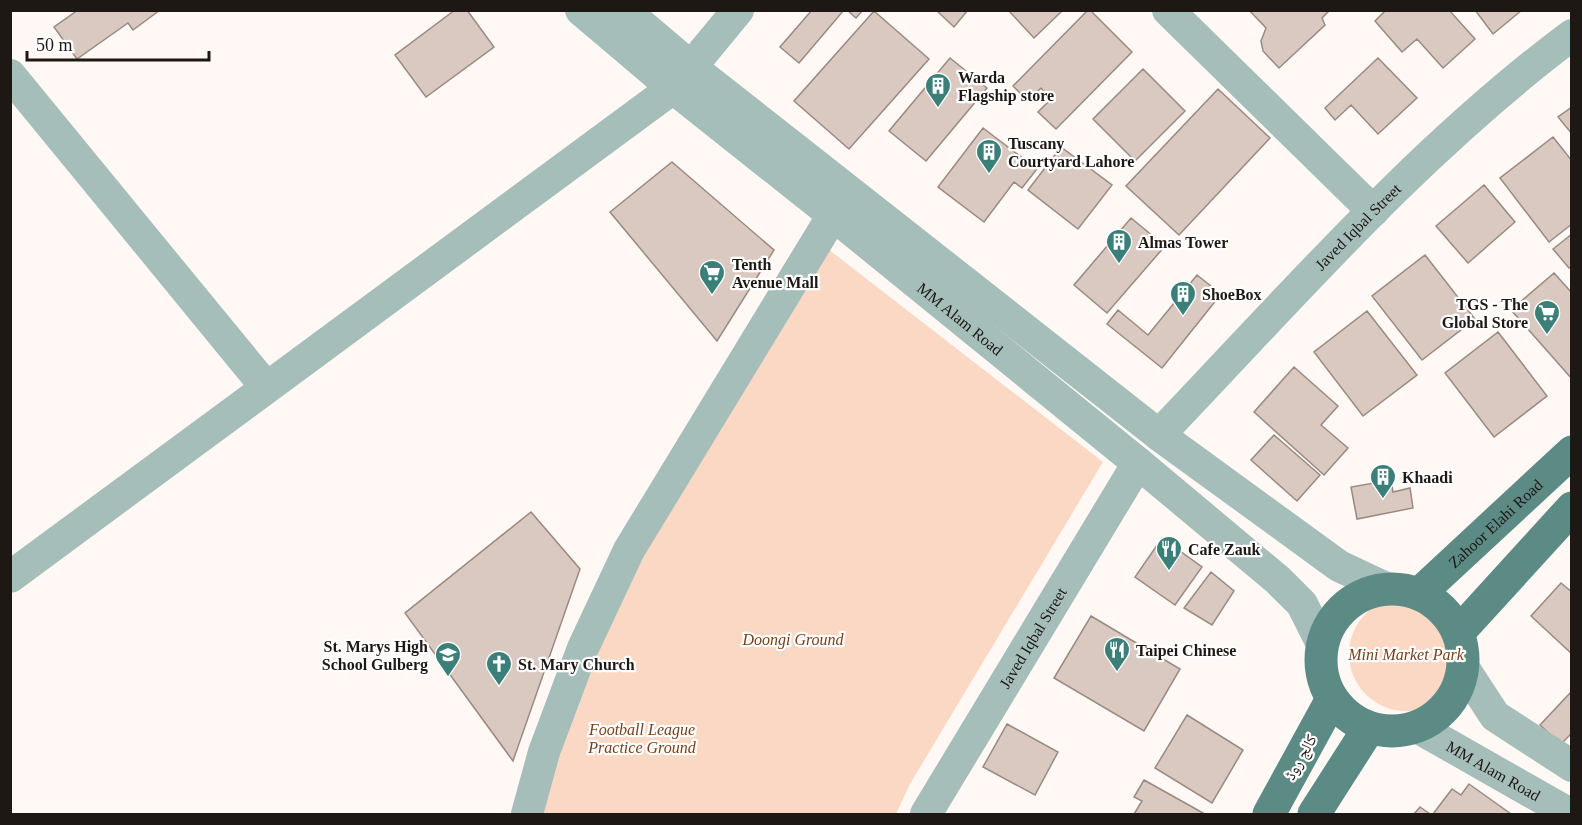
<svg xmlns="http://www.w3.org/2000/svg" width="1582" height="825" font-family="'Times New Roman','Noto Naskh Arabic',serif">
<style>
.green{fill:#fad8c3}
.building{fill:#d9c9c0;stroke:#998a81;stroke-width:1.5}
.lines{fill:none;stroke-linecap:round;stroke-linejoin:round}
.minor{stroke:#a5beba;stroke-width:32}
.major{stroke:#5c8b86;stroke-width:33}
.labels{text-anchor:middle;stroke-width:4.5;stroke-linejoin:round;paint-order:stroke}
.poi-label{font-size:16px;font-weight:bold;fill:#1e1815;stroke:#fff;text-anchor:start}
.street-label{font-size:16px;fill:#1e1815;stroke:#fff}
.park-label{font-size:16px;font-style:italic;fill:#77401a;stroke:#fff}
</style>
<rect width="100%" height="100%" fill="#fff8f4"/>
<path class="green" d="M828 249 1103 462 910 784 896 814H538L613 597Z
M1349 654a57 57 0 1 1 114 0a57 57 0 1 1-114 0Z"/>
<path class="building" d="M78 10H160L133 30 128 23 77 59 54 27Z
M455 10H467L494 47 426 97 395 55Z
M812 10H844L799 63 780 47Z
M847 10H863L856 18Z
M936 10H968L954 27Z
M1008 10H1063L1034 38Z
M1088 10H1090L1132 52 1056 129 1038 112 1051 99 1041 88 1028 101 1013 86Z
M1249 10H1330L1322 18 1325 25 1279 68 1263 51 1261 41 1266 28Z
M1386 10H1449L1475 39 1443 68 1417 39 1402 52 1375 21Z
M1475 10H1522L1493 34Z
M874 11 929 59 849 149 794 101Z
M950 58 987 88 926 161 889 131Z
M1378 58 1417 98 1378 134 1351 105 1335 120 1325 108Z
M1143 69 1185 111 1135 161 1093 119Z
M1218 89 1270 138 1179 235 1126 186Z
M1572 107V134L1558 117Z
M983 128 1037 169 1022 188 1014 182 984 222 938 187Z
M1553 137 1572 161V224L1549 242 1500 178Z
M1061 147 1112 185 1078 229 1028 190Z
M672 162 774 250 717 341 610 212Z
M1484 185 1515 222 1468 263 1436 226Z
M1131 218 1165 246 1107 313 1074 285Z
M1572 234V266L1569 268 1553 249Z
M1425 255 1475 319 1422 360 1372 296Z
M1554 273 1572 293V379L1511 310Z
M1197 275 1221 294 1162 368 1107 324 1118 310 1148 335Z
M1367 311 1417 375 1363 416 1314 352Z
M1498 332 1547 396 1494 437 1445 373Z
M1294 367 1338 406 1321 425 1348 448 1324 475 1254 412Z
M1274 435 1320 475 1297 501 1251 460Z
M1391 480 1393 492 1410 488 1413 508 1357 519 1351 487Z
M531 512 580 569 513 761 405 613Z
M1162 538 1202 567 1175 605 1135 577Z
M1211 572 1234 591 1212 625 1184 608Z
M1561 583 1572 592V654L1531 616Z
M1091 616 1180 669 1144 731 1054 678Z
M1572 691V733L1561 744 1540 725Z
M1187 715 1243 750 1212 803 1155 768Z
M1007 724 1058 752 1035 795 983 767Z
M1144 780 1203 813 1202 814H1134L1142 801 1134 797Z
M1469 784 1511 814H1433L1452 789 1461 795Z
M1420 807 1430 814H1414Z"/>
<g class="lines">
<g class="minor">
<path id="s1" d="M581 10 673 88 833 215 1138 463 1278 580 1302 604 1322 644"/>
<path d="M624 10 691 67 1159 435 1339 566 1388 589"/>
<path d="M1168 10 1373 211"/>
<path d="M691 67 738 10"/>
<path d="M10 75 266 387"/>
<path id="s2" d="M1159 435C1291 297 1418 150 1572 35"/>
<path d="M10 577 673 88"/>
<path d="M1463 667 1495 716 1572 766"/>
<path id="s3" d="M1417 727 1570 814"/>
<path d="M527 814 544 752 583 648 629 550 833 215"/>
<path id="s4" d="M926 814 1138 463"/>
</g>
<g class="major">
<circle cx="1392" cy="660" r="71"/>
<path id="s5" d="M1419 594 1572 452"/>
<path d="M1458 633 1572 508"/>
<path d="M1269 814 1332 699"/>
<path d="M1314 814 1369 728"/>
</g>
</g>
<defs>
<symbol id="building-pin" viewBox="-11 -11 22 30"><path d="M0 17L-7.5 6A9.5 9.5 0 1 1 7.5 6Z" fill="#3a8079" stroke="#fff"/><path d="M-4-6H4V6H1V3H-1V6H-4ZM-2.5-4.3h1.7v1.8h-1.7ZM.8-4.3h1.7v1.8H.8ZM-2.5-1h1.7V.8h-1.7ZM.8-1h1.7V.8H.8Z" fill="#fff"/></symbol>
<symbol id="supermarket-pin" viewBox="-11 -11 22 30"><path d="M0 17L-7.5 6A9.5 9.5 0 1 1 7.5 6Z" fill="#3a8079" stroke="#fff"/><path d="M-6-5.5h2.5l.6 2H6L4.5 2H-2.5L-4.4-4H-6ZM-1.5 3.2a1.3 1.3 0 1 0 .1 0ZM3 3.2a1.3 1.3 0 1 0 .1 0Z" fill="#fff"/></symbol>
<symbol id="restaurant-pin" viewBox="-11 -11 22 30"><path d="M0 17L-7.5 6A9.5 9.5 0 1 1 7.5 6Z" fill="#3a8079" stroke="#fff"/><path d="M-5-6h1v4h1v-4h1v4h1v-4h1v5L-1.5 .5V6h-2V.5L-5-1ZM5-6V6H3V1.5H1.5Q1.5-4 5-6Z" fill="#fff"/></symbol>
<symbol id="school-pin" viewBox="-11 -11 22 30"><path d="M0 17L-7.5 6A9.5 9.5 0 1 1 7.5 6Z" fill="#3a8079" stroke="#fff"/><path d="M0-5L7-2L0 1L-7-2ZM-4 1L0 2.5L4 1V4Q0 6-4 4Z" fill="#fff"/></symbol>
<symbol id="church-pin" viewBox="-11 -11 22 30"><path d="M0 17L-7.5 6A9.5 9.5 0 1 1 7.5 6Z" fill="#3a8079" stroke="#fff"/><path d="M-1.2-6h2.4v3.5h3.3v2.4h-3.3V6h-2.4V-.1h-3.3v-2.4h3.3Z" fill="#fff"/></symbol>
</defs>
<g fill-rule="evenodd">
<use href="#building-pin" x="923" y="71" width="30" height="40"/>
<use href="#building-pin" x="974" y="137" width="30" height="40"/>
<use href="#building-pin" x="1104" y="227" width="30" height="40"/>
<use href="#supermarket-pin" x="697" y="258" width="30" height="40"/>
<use href="#building-pin" x="1168" y="279" width="30" height="40"/>
<use href="#supermarket-pin" x="1532" y="298" width="30" height="40"/>
<use href="#building-pin" x="1368" y="462" width="30" height="40"/>
<use href="#restaurant-pin" x="1154" y="534" width="30" height="40"/>
<use href="#restaurant-pin" x="1102" y="635" width="30" height="40"/>
<use href="#school-pin" x="433" y="640" width="30" height="40"/>
<use href="#church-pin" x="484" y="649" width="30" height="40"/>
</g>
<g class="labels">
<g class="poi-label">
<text x="958" y="83">Warda<tspan x="958" dy="18">Flagship store</tspan></text>
<text x="1008" y="149">Tuscany<tspan x="1008" dy="18">Courtyard Lahore</tspan></text>
<text x="1138" y="248">Almas Tower</text>
<text x="732" y="270">Tenth<tspan x="732" dy="18">Avenue Mall</tspan></text>
<text x="1202" y="300">ShoeBox</text>
<text x="1528" y="310" text-anchor="end">TGS - The<tspan x="1528" dy="18">Global Store</tspan></text>
<text x="1402" y="483">Khaadi</text>
<text x="1188" y="555">Cafe Zauk</text>
<text x="428" y="652" text-anchor="end">St. Marys High<tspan x="428" dy="18">School Gulberg</tspan></text>
<text x="1136" y="656">Taipei Chinese</text>
<text x="518" y="670">St. Mary Church</text>
</g>
<g class="street-label">
<text dy="6" stroke="none"><textPath href="#s2" startOffset="288">Javed Iqbal Street</textPath></text>
<text dy="6" stroke="none"><textPath href="#s1" startOffset="489">MM Alam Road</textPath></text>
<text dy="6" stroke="none"><textPath href="#s5" startOffset="104">Zahoor Elahi Road</textPath></text>
<text dy="6" stroke="none"><textPath href="#s4" startOffset="206">Javed Iqbal Street</textPath></text>
<text transform="translate(1300 757) rotate(-61)" y="6">کالج روڈ</text>
<text dy="6" stroke="none"><textPath href="#s3" startOffset="88">MM Alam Road</textPath></text>
</g>
<g class="park-label">
<text x="793" y="645">Doongi Ground</text>
<text x="1406" y="660">Mini Market Park</text>
<text x="642" y="735">Football League<tspan x="642" dy="18">Practice Ground</tspan></text>
</g>
</g>
<rect width="1582" height="825" fill="none" stroke="#1e1815" stroke-width="24"/>
<path d="M27 51v9h182v-9" fill="none" stroke="#1e1815" stroke-width="3"/>
<text x="36" y="51" font-size="18" fill="#1e1815" stroke="#ffffff" stroke-width="4.5" paint-order="stroke">50 m</text>
</svg>
